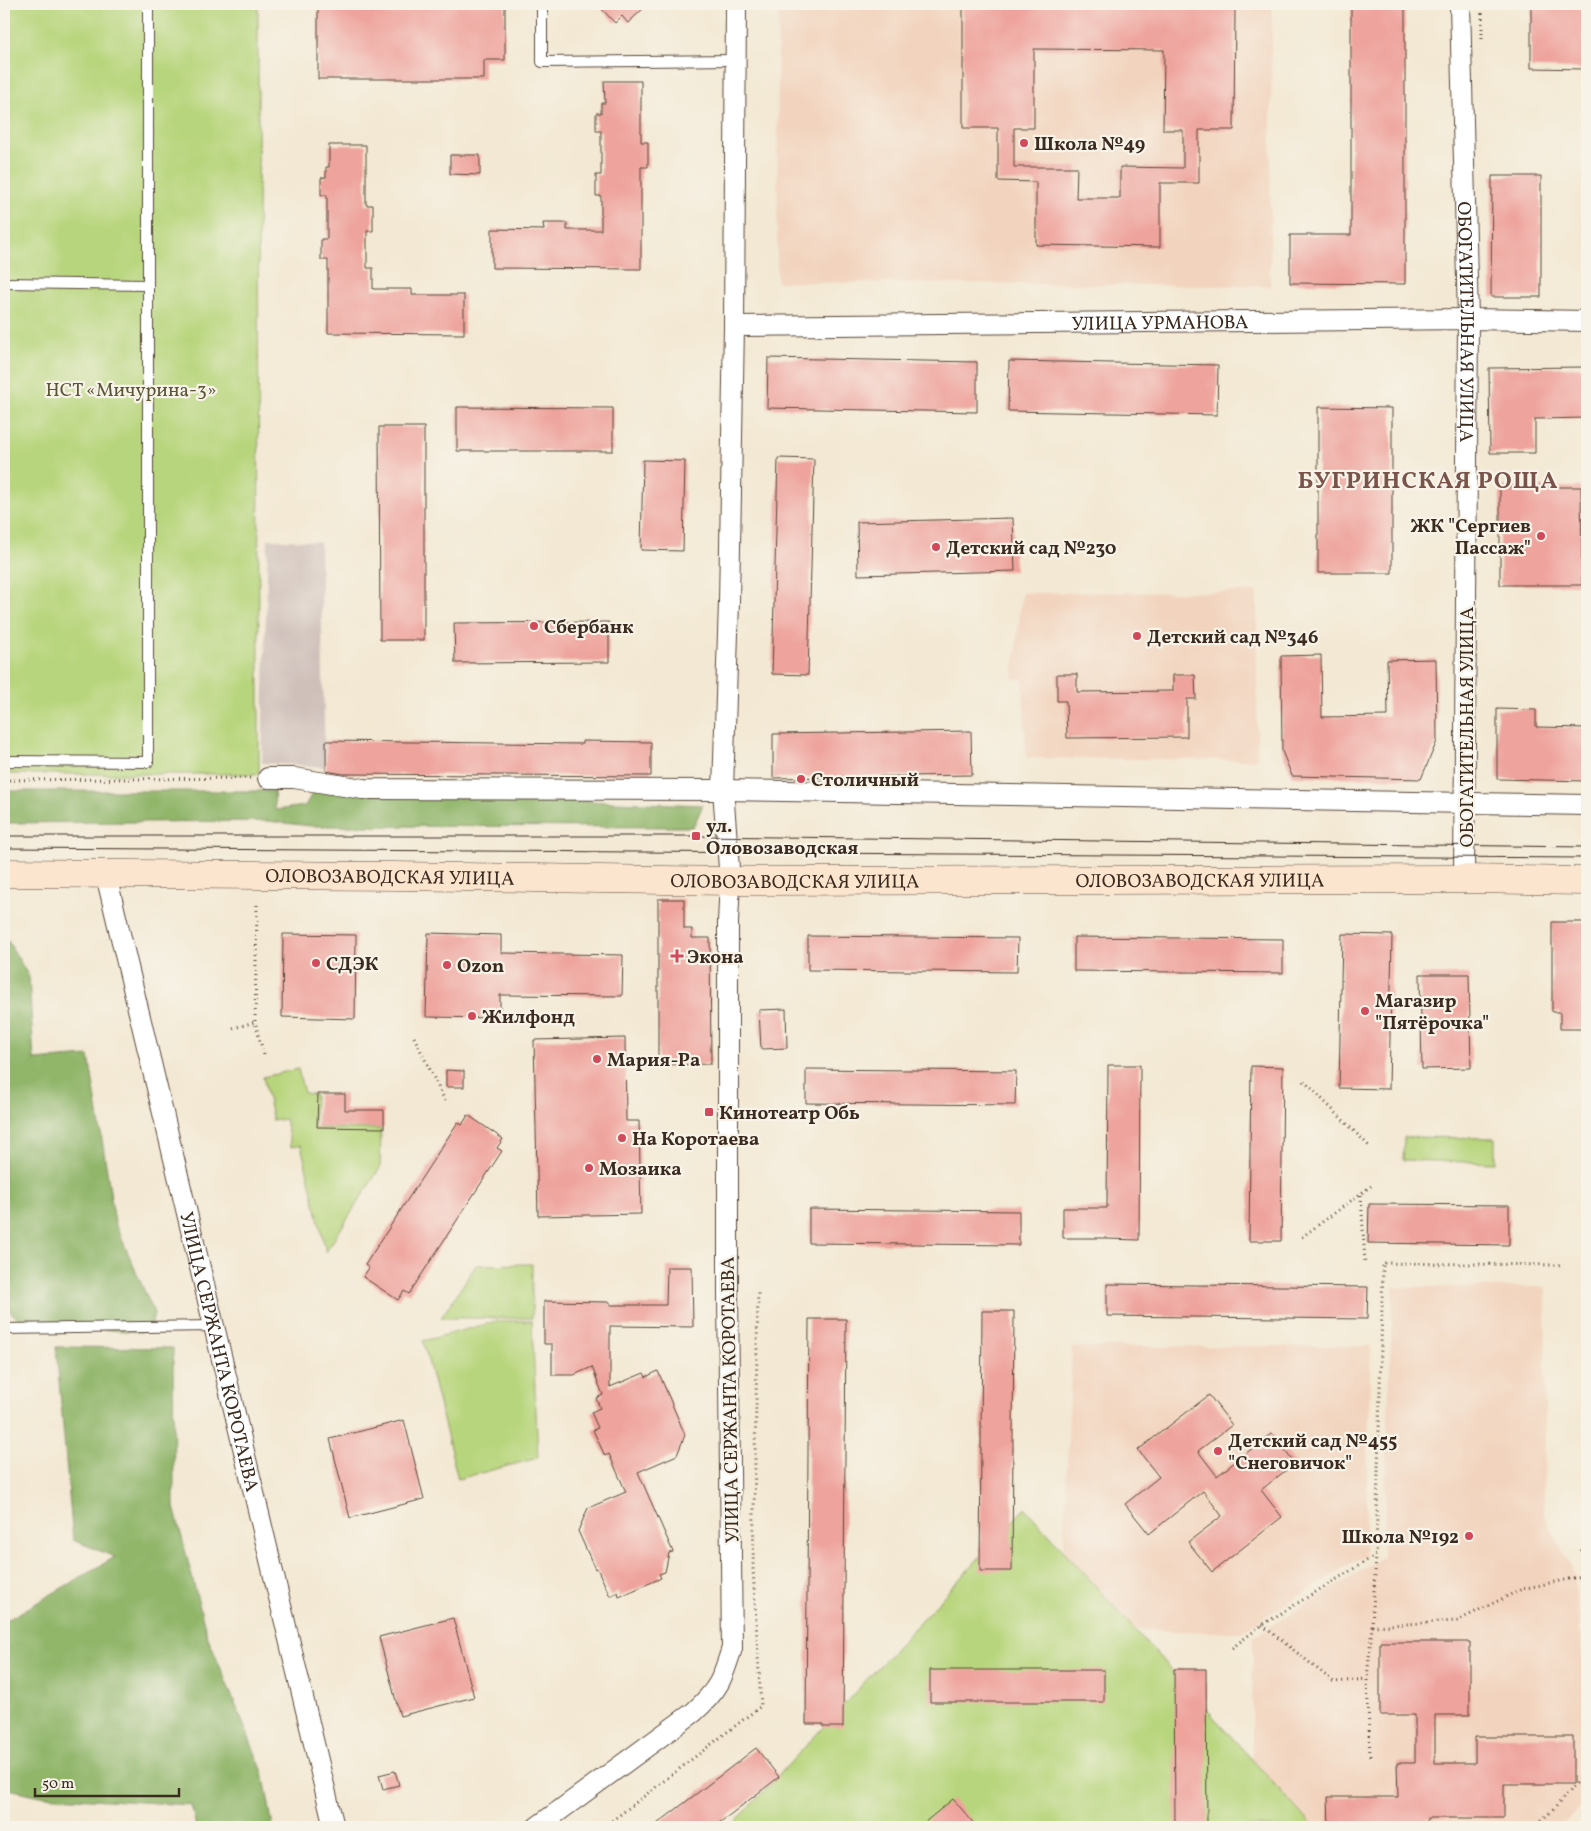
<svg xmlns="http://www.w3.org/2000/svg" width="1591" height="1831" font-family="Vollkorn,serif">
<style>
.built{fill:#f2d4be}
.industrial{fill:#cfc0ba}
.green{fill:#b7d57b;stroke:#79804c}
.forest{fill:#91b66b;stroke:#667044}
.building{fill:#eea39c;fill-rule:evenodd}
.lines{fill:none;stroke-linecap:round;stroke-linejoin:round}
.lane-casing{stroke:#574639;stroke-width:12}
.street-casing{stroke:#574639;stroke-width:22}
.secondary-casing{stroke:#574639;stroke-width:29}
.path{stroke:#574639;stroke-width:3;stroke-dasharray:1 4;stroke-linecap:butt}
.lane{stroke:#fff;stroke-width:10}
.street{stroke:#fff;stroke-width:20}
.secondary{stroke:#fce5cf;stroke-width:28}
.tram{stroke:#3b2a1e;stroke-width:1}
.poi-dot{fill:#d1495b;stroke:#f7f3e8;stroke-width:2}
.labels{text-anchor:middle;stroke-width:4.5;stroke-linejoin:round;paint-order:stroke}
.poi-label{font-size:19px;font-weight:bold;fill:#3b2a1e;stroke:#f7f3e8;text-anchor:start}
.street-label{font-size:19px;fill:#3b2a1e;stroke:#f7f3e8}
.park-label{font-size:19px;fill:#5a5535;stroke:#f7f3e8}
.district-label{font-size:24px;font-weight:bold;letter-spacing:1px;fill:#7a544a;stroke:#f7f3e8}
</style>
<rect width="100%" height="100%" fill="#f7f3e8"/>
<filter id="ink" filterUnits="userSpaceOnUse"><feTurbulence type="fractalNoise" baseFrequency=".02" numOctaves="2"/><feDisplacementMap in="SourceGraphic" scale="10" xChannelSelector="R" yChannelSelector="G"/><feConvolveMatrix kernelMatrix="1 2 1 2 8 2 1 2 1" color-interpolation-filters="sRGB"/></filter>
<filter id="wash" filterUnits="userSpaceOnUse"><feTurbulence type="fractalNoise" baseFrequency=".0096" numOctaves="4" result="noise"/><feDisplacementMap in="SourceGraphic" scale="20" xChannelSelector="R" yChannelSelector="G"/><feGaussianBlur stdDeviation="1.12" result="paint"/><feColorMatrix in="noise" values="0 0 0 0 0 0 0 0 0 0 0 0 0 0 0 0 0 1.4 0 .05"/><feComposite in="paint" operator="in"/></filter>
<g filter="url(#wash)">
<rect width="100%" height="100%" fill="#f3e8d3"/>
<path class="built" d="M778 4H1272L1270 286 777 282Z
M1257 592V760L1026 758 1023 679H1013L1022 593Z
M1393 1287H1546L1544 1514 1575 1576 1582 1657 1587 1666V1803L1558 1827H1251L1253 1637 1383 1557Z
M1371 1346 1365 1555 1239 1633 1060 1627 1072 1347Z"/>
<path class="industrial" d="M268 539 320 542 325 767 262 763Z"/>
<path class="green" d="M4 4H258L259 774H4Z
M298 1069 304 1093 315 1094 314 1128 381 1129 380 1168 326 1252 301 1145 291 1147 285 1119 273 1121 263 1077Z
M1404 1137 1495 1138V1163L1403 1160Z
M532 1264V1318H441L476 1265Z
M497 1321H532L538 1458 458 1479 423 1341Z
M1025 1508 1313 1827H731Z"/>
<path class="forest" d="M4 791H274L275 810 305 806 313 792 703 805 693 827 311 826 267 821 4 823Z
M4 934 29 977 34 1060 89 1056 115 1223 154 1313 151 1327 153 1333 25 1324 4 1307Z
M56 1347 173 1348 174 1507 207 1635 263 1772 273 1827H196L191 1805 41 1796 4 1788V1622L115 1557 73 1540Z"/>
<g id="blocks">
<path class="building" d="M318 4H505V60H484V79H318Z
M597 4H648L628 23 622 16 615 23Z
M963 4H1139V6H1184V4H1200V6H1235L1234 130H1199V183H1160V247L1036 245V182L998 181V128H963ZM1034 49 1164 50 1163 130H1183V168L1120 167V198H1076L1077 167H1014V128H1034Z
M1351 4H1405V284L1290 283V235H1351Z
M1531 4H1584V69L1531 68Z
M604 81H641V142H648V167H641V269L492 268V229L544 230 543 223H567V230H601V196H596V175H601V131H596V113H601V103H605Z
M329 145H366V205H373V231H367V268H373V289H412V295H464V334L328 333V260H321V239H327V195H321V178L326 177V167H329Z
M450 155H480V175L450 174Z
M1492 176H1541V297H1491Z
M768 358 977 362V412L767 408Z
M1009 361 1218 365 1217 415 1008 411Z
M1587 367V418L1535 419V453H1490L1489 368Z
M457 407 613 408V451H457Z
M1318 407 1392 408V573H1318Z
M379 427H424V640H380Z
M778 458 814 459 808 675 772 674Z
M643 460 685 461 683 551 641 550Z
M1500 487H1581L1582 585H1500Z
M1013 518 1015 571 858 575 857 522Z
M609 622V662L455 663 454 623Z
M1321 655 1322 717 1388 716 1387 660 1436 659 1437 741 1421 779 1292 776 1282 751 1281 656Z
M1057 674H1077V692L1173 691V675H1195L1196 699H1187V737L1067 738 1066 701H1057Z
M1497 709 1536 710V727L1587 728V781L1497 779Z
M971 731 972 775 773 778V734Z
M326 741 582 744V741L651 742V776L343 774 326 771Z
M658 899H684V929H692V938H710L711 1064 658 1065Z
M1552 922H1587V1029H1560V1012H1552Z
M428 933 501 935V953L623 955 622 996 500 995V1018L426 1017Z
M283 934 356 935 355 1019 282 1017Z
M1342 934 1392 935 1389 1089 1339 1088Z
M808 936 1018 938 1017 972 808 970Z
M1074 937 1283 939V973L1074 971Z
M1420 974H1469L1471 1068 1422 1069Z
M786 1009 787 1048 761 1049 759 1010Z
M625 1038 626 1121H639L641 1214 538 1216 534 1040Z
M1108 1065H1140L1139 1240 1107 1239V1238H1063V1208H1107Z
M1251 1066 1283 1067 1281 1241H1249Z
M806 1069 1016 1071 1015 1105 806 1103Z
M446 1070 464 1071V1087H446Z
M318 1094H345V1110H384V1128L317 1127Z
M468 1115 503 1139 497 1148 502 1151 409 1294 404 1291 398 1300 363 1277 369 1268 365 1265 458 1122 462 1125Z
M1369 1204 1509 1205V1245L1368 1243Z
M809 1209 1019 1211V1245L809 1243Z
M667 1267H692L693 1327 610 1326V1387L644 1373 646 1377 658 1371 685 1435 677 1455 638 1472 673 1552 669 1553 665 1572 659 1574 661 1578 619 1597 618 1592 610 1596 597 1568 595 1569 578 1531 588 1508 626 1492 609 1454 605 1456 593 1430 598 1428 591 1412 600 1408 596 1398 603 1395 592 1367 574 1375H552V1344H544V1301L610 1302V1305H666Z
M1107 1284 1368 1287 1367 1319 1107 1316Z
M982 1311H1014L1012 1571H980Z
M809 1319H846L843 1727H823V1724H806Z
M1209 1395 1232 1425 1198 1451 1217 1476 1272 1433 1295 1463 1261 1490 1282 1517 1212 1572 1188 1542 1222 1516 1203 1491 1149 1534 1125 1504 1159 1477 1138 1450Z
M404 1420 424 1499 350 1518 330 1439Z
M453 1618 474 1697 400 1716 379 1637Z
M1380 1642H1470V1715H1435V1763H1475V1737H1573V1784H1504V1818H1427V1827H1329L1328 1797H1398L1397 1763H1415V1715H1380Z
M1174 1669H1206L1207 1827H1175Z
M930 1670H1104V1702H930Z
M756 1748 779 1777 714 1827H653Z
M395 1771 399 1785 383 1789 379 1775Z
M953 1799 977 1827H919Z"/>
</g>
</g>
<g filter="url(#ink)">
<use href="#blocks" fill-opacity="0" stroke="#574639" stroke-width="1"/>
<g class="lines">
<defs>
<path id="lane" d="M542 4V62L736 60
M4 283 147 285
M4 761 148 762V4
M4 1329 214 1326"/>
<g id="street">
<path id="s1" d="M1460 4 1468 319 1464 879"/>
<path id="s2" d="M734 326 1468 319 1587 321"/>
<path d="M268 778H294L363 789 723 790 1587 805"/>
<path id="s3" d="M106 875 334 1827"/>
<path d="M537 1827 694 1712C719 1689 722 1680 732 1648L728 1293V922L730 881 723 790 729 602 734 326 736 4"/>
</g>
<g id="secondary">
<path id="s4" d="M4 873 394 876 730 881 1464 879 1587 881"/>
</g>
</defs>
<use href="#lane" class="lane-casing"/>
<use href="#street" class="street-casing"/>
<use href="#secondary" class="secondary-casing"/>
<path class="path" d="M1482 39V4
M4 780 251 778
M257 905 255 1022 264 1055
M233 1028 255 1022
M414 1037 446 1103
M1304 1081 1370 1147
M1361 1195 1365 1263
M1302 1237 1371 1186
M1581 1551 1587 1545
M1262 1625 1334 1682 1367 1679
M1372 1626 1376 1556
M1232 1648 1262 1625 1376 1555 1383 1263 1560 1265
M1370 1756 1367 1679 1372 1626 1457 1621 1522 1589 1587 1575
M604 1827 761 1706 753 1568 758 1292
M1534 1827 1554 1809 1587 1770"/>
<use href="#lane" class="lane"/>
<use href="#street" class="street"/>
<use href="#secondary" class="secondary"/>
<path class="tram" d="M4 836H696L1587 847
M4 848 1587 858"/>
</g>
</g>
<g class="poi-dot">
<circle cx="1024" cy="143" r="5"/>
<circle cx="1541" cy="536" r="5"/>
<circle cx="936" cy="547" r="5"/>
<circle cx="534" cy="626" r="5"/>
<circle cx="1137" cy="636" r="5"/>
<circle cx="801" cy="779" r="5"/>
<rect x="691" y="831" width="10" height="10" rx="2.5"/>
<path d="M674.5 948.5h5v5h5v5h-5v5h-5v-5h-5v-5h5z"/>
<circle cx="316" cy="963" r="5"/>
<circle cx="447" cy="965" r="5"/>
<circle cx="1365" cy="1011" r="5"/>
<circle cx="472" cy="1016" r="5"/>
<circle cx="597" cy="1059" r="5"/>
<rect x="704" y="1107" width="10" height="10" rx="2.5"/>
<circle cx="622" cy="1138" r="5"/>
<circle cx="589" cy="1168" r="5"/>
<circle cx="1218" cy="1451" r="5"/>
<circle cx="1469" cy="1536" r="5"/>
</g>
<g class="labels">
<g class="poi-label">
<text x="1034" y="150">Школа №49</text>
<text x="1531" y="532" text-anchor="end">ЖК "Сергиев<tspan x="1531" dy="22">Пассаж"</tspan></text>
<text x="946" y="554">Детский сад №230</text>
<text x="544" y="633">Сбербанк</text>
<text x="1147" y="643">Детский сад №346</text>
<text x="811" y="786">Столичный</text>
<text x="706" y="832">ул.<tspan x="706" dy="22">Оловозаводская</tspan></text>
<text x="687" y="963">Экона</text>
<text x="326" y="970">СДЭК</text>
<text x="457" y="972">Ozon</text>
<text x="1375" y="1007">Магазир<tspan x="1375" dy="22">"Пятёрочка"</tspan></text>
<text x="482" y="1023">Жилфонд</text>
<text x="607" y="1066">Мария-Ра</text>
<text x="719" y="1119">Кинотеатр Обь</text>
<text x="632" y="1145">На Коротаева</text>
<text x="599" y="1175">Мозаика</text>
<text x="1228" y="1447">Детский сад №455<tspan x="1228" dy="22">"Снеговичок"</tspan></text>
<text x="1459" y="1543" text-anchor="end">Школа №192</text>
</g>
<g class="street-label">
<text dy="7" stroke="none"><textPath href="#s2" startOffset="426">УЛИЦА УРМАНОВА</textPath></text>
<text dy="7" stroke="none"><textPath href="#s1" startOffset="318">ОБОГАТИТЕЛЬНАЯ УЛИЦА</textPath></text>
<text transform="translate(1466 727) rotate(-90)" y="7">ОБОГАТИТЕЛЬНАЯ УЛИЦА</text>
<text dy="7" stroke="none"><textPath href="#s4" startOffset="386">ОЛОВОЗАВОДСКАЯ УЛИЦА</textPath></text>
<text dy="7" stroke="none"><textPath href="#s4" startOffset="1196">ОЛОВОЗАВОДСКАЯ УЛИЦА</textPath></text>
<text dy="7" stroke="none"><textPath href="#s4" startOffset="791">ОЛОВОЗАВОДСКАЯ УЛИЦА</textPath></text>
<text dy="7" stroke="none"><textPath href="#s3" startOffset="490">УЛИЦА СЕРЖАНТА КОРОТАЕВА</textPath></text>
<text transform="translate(729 1400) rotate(-91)" y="7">УЛИЦА СЕРЖАНТА КОРОТАЕВА</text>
</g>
<g class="park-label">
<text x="131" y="396">НСТ «Мичурина-3»</text>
</g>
<g class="district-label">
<text x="1428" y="488">БУГРИНСКАЯ РОЩА</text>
</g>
</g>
<rect width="1591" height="1831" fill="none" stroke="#f7f3e8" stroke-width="20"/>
<path d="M35 1788v8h144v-8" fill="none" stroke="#3b2a1e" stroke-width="2.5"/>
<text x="42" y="1788" font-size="15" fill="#3b2a1e" stroke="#f7f3e8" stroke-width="4" paint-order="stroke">50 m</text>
</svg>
